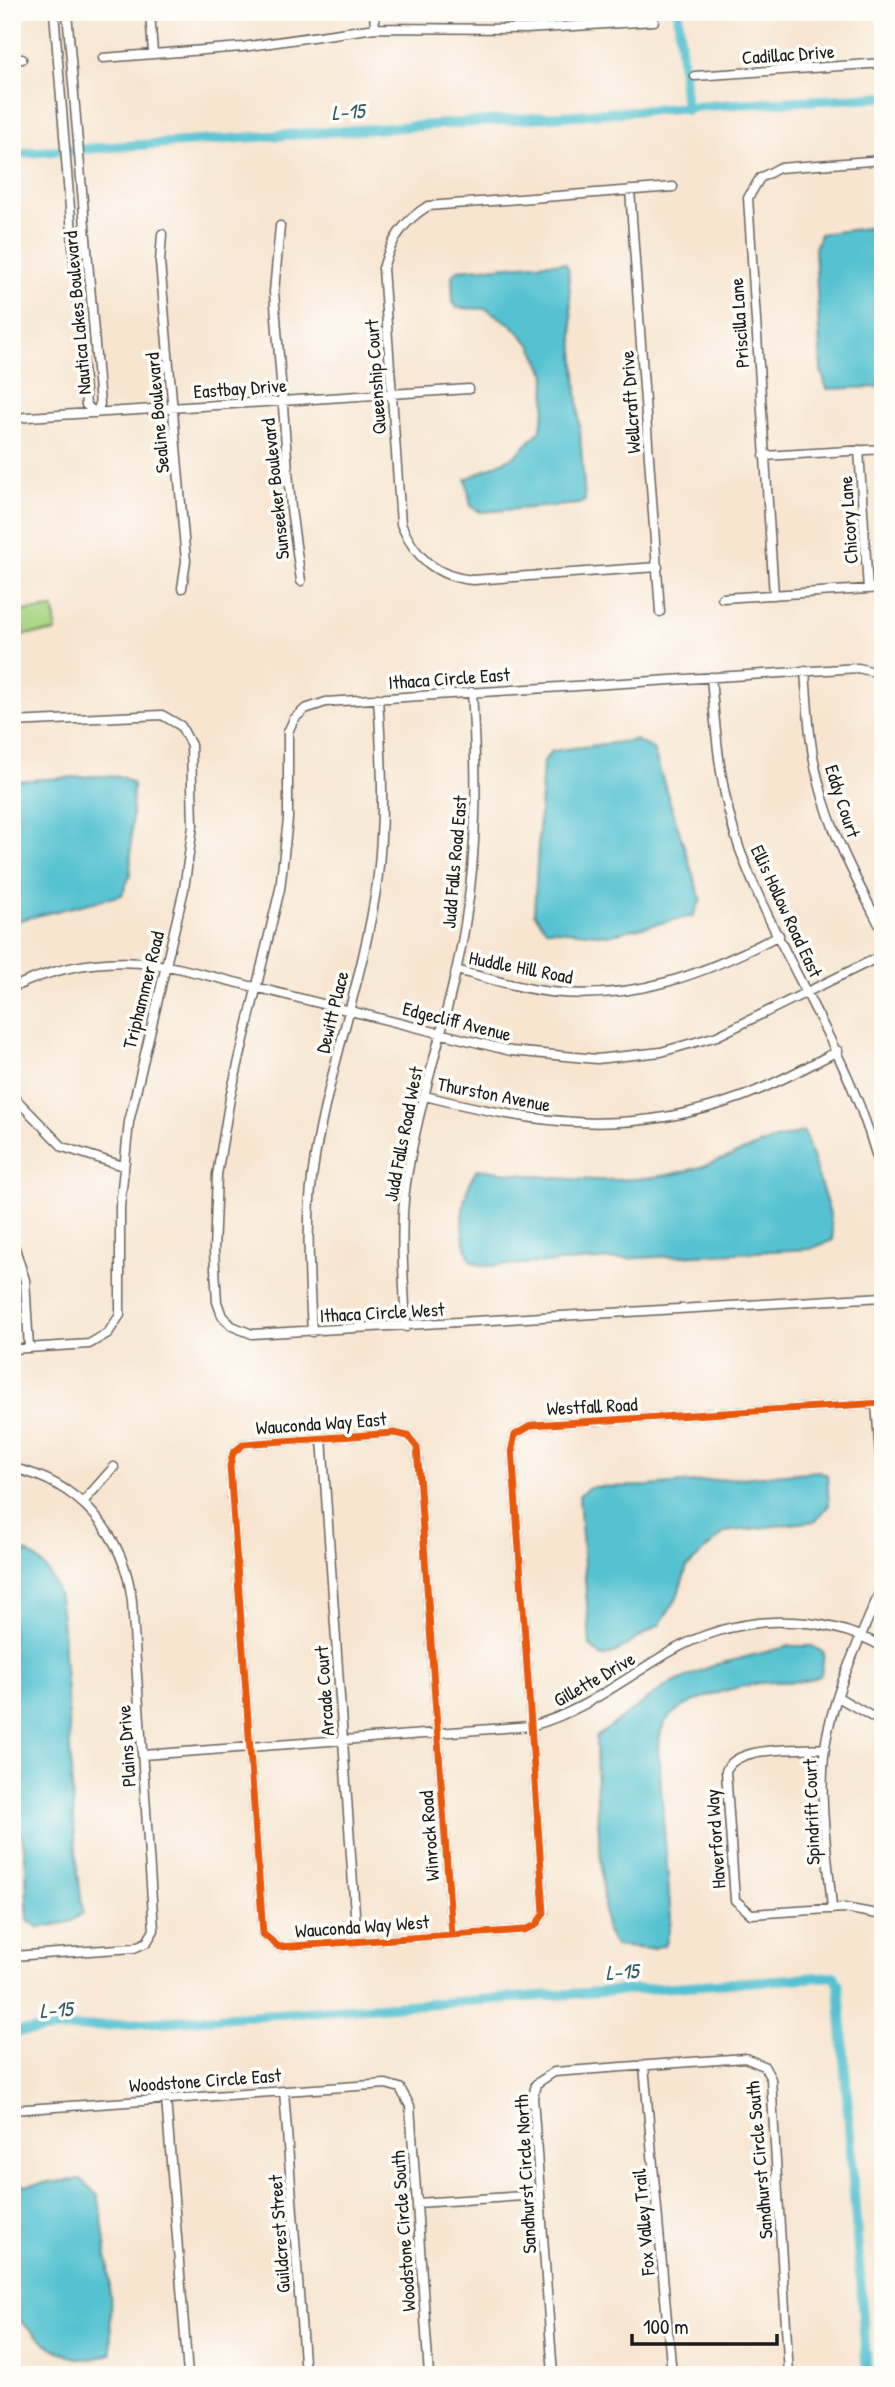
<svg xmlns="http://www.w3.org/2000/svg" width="895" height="2387" font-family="'Patrick Hand',sans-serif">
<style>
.green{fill:#a6d481;stroke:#61784e;stroke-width:2}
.water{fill:#56c2d1;stroke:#396f76;stroke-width:2}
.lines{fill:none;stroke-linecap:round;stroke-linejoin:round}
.canal{stroke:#56c2d1;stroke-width:10}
.street-casing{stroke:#69625b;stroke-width:11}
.street{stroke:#fff;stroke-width:8}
.cycleway-casing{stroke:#fdfcf7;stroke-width:11}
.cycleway{stroke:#e8590c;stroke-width:7}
.labels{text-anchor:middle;stroke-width:7;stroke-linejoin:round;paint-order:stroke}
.street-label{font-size:19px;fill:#1c1c1c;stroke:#fdfcf7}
.water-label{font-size:21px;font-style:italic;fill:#335e64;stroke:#fdfcf7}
</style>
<rect width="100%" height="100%" fill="#fdfcf7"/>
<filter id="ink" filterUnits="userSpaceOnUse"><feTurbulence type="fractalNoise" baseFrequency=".0143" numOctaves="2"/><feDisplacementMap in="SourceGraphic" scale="14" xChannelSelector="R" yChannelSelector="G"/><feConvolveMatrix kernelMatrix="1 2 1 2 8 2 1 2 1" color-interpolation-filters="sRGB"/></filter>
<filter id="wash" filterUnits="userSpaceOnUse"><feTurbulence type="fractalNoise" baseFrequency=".00686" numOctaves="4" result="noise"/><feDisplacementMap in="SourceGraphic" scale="28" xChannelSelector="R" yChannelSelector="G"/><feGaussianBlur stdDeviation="1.57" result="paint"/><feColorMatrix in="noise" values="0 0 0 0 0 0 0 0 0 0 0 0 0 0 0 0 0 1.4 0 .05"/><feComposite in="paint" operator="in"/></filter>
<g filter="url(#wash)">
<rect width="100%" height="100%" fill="#f7e5d0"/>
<path class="green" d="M54 608 56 632 18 635 16 612Z"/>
<path class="water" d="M883 226V382L877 387 827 389 821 370 815 249 820 234Z
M549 263H565L568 268 585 501 579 504 481 512 471 507 466 479 515 456 540 431 545 409 546 375 532 346 512 325 486 309 457 308 453 302 452 276 457 270Z
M635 740 653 749 701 900 693 916 608 935 546 929 534 913 543 762 552 751Z
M99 776 122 777 133 784 130 876 122 895 12 922V781Z
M804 1132 830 1214 833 1240 810 1249 483 1266 471 1261C457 1232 460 1197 477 1169 548 1178 627 1189 697 1168 734 1157 766 1139 804 1132Z
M819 1471 827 1475 829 1505 816 1521 725 1532 687 1567 676 1600 660 1624 616 1652 602 1657 590 1645 579 1496 589 1487 649 1486Z
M12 1546C35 1553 51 1570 58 1594 64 1617 63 1645 65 1668 72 1750 71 1832 83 1913L70 1922 39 1928 28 1920C25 1894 31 1835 12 1819Z
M790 1646H812L824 1653 821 1675C807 1684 789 1681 773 1682 746 1683 675 1700 663 1726 660 1733 659 1741 658 1748L671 1920 666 1945 649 1949 615 1946 606 1930 597 1806 596 1737 666 1686 714 1665Z
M81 2179 98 2196 101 2211 110 2284 111 2353C72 2373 41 2339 12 2314V2187Z"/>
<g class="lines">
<path class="canal" d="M678 12 686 110
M12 154 736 104 883 97
M12 2032 834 1976 839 1986 867 2375"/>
</g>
</g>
<g filter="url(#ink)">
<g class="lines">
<defs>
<path id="street" d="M54 12 86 405 96 413 100 404 67 12
M150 12 153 53
M374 12 375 28
M103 58 242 47 375 28 526 29 654 21
M12 59H22
M695 76 883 63
M630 190 660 612
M280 226 274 292 291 509 301 581
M162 234 160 262 186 561 182 588
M12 418 469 389
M859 450 868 589
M764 456 883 449
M658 567 473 580C437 577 415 558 401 524L383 268C391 241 403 221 428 206L673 187
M774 595 748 198 760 178 779 168 883 160
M722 598 883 588
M805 671C808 709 809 747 819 783 832 836 858 883 883 932
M883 674 858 668 326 702 305 709 294 719 288 732V819L280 889 230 1098 217 1175 214 1251 217 1302 222 1316 232 1326 252 1334 883 1297
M711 677C716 736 720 794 740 850 782 965 855 1058 883 1181
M12 722 162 715 181 726 191 745 193 826 184 889 129 1122 120 1207V1315L108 1333 89 1344 12 1349
M456 970C487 978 518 988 550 992 635 1001 705 974 779 935
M12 988C66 962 123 956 182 969L511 1051 597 1059 661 1052 717 1036 883 955
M12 1095 63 1147 123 1166
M425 1096C538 1124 627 1138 741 1097 774 1085 806 1067 838 1051
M12 1239 25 1280 29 1348
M406 1327C404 1279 399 1231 406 1183 419 1096 451 1012 465 925 478 847 477 771 472 692
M312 1332C309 1273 305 1215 315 1157 330 1065 364 976 377 883 385 822 382 760 378 698
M876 1404 883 1492
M322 1438 357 1942
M12 1468C79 1482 124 1534 132 1601L154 1930 147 1942 134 1948 12 1956
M83 1502 114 1467
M838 1697 883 1723
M825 1748C799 1750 736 1745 726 1771L735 1900 751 1914 844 1908 883 1915
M143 1755 531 1726C583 1712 622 1680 668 1653 732 1615 817 1610 883 1647
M832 1909C828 1856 818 1799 825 1747 833 1691 862 1636 883 1584
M452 1935 417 1447 408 1436 394 1433 244 1444 233 1453 230 1466 263 1934 279 1947 524 1930 536 1925 544 1913 512 1448 515 1435 532 1425 883 1403
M644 2066 672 2375
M284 2091 305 2375
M166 2099 188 2375
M12 2110 386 2084 400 2088 410 2106 429 2375
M417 2203 540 2195
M553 2375 533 2097 536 2084 554 2072 745 2058 764 2066 771 2079 789 2375"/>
</defs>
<use href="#street" class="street-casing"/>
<use href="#street" class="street"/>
<defs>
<path id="cycleway" d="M452 1935 417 1447 408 1436 394 1433 244 1444 233 1453 230 1466 263 1934 279 1947 524 1930 536 1925 544 1913 512 1448 515 1435 532 1425 883 1403"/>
</defs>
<use href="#cycleway" class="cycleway-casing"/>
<use href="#cycleway" class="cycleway"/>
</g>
</g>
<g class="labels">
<g class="street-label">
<text transform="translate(788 54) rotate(-4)" y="7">Cadillac Drive</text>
<text transform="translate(77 313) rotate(-95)" y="7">Nautica Lakes Boulevard</text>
<text transform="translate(739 323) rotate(-94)" y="7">Priscilla Lane</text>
<text transform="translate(375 377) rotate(-94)" y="7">Queenship Court</text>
<text transform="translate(240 388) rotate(-4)" y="7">Eastbay Drive</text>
<text transform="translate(630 402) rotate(-94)" y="7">Wellcraft Drive</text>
<text transform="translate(157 413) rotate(-95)" y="7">Sealine Boulevard</text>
<text transform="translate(275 489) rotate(-96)" y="7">Sunseeker Boulevard</text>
<text transform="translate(848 520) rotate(-94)" y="7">Chicory Lane</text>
<text transform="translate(449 678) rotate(-4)" y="7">Ithaca Circle East</text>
<text transform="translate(843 801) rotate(72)" y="7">Eddy Court</text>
<text transform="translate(454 862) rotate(-85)" y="7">Judd Falls Road East</text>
<text transform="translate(787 911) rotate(65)" y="7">Ellis Hollow Road East</text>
<text transform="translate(521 967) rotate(11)" y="7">Huddle Hill Road</text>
<text transform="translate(143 990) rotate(-76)" y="7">Triphammer Road</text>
<text transform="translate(332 1012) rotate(-76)" y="7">Dewitt Place</text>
<text transform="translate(457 1021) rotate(14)" y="7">Edgecliff Avenue</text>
<text transform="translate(494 1094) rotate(11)" y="7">Thurston Avenue</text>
<text transform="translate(403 1134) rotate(-79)" y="7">Judd Falls Road West</text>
<text transform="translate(382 1312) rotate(-3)" y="7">Ithaca Circle West</text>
<text transform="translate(592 1406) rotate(-3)" y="7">Westfall Road</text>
<text transform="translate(321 1423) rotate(-4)" y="7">Wauconda Way East</text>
<text transform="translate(594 1679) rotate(-30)" y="7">Gillette Drive</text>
<text transform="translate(324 1691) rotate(-94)" y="7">Arcade Court</text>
<text transform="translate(126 1746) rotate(-94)" y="7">Plains Drive</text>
<text transform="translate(811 1812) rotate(-92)" y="7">Spindrift Court</text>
<text transform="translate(429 1836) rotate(-94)" y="7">Winrock Road</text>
<text transform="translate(715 1839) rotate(-94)" y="7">Haverford Way</text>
<text transform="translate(362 1926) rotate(-4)" y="7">Wauconda Way West</text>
<text transform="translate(205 2080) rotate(-4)" y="7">Woodstone Circle East</text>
<text transform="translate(759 2160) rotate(-95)" y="7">Sandhurst Circle South</text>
<text transform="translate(525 2174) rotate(-93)" y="7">Sandhurst Circle North</text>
<text transform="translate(643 2222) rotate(-95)" y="7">Fox Valley Trail</text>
<text transform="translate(403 2231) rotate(-94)" y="7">Woodstone Circle South</text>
<text transform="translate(279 2234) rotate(-94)" y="7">Guildcrest Street</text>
</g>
<g class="water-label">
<text transform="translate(348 112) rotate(-4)" y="7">L-15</text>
<text transform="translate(622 1972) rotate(-4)" y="7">L-15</text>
<text transform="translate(56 2010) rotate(-4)" y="7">L-15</text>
</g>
</g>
<rect width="895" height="2387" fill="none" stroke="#fdfcf7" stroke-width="42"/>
<path d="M632 2334v10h145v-10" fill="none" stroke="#1c1c1c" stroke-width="3.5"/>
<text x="643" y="2334" font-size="21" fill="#1c1c1c" stroke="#fdfcf7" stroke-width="5" paint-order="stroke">100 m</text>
</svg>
